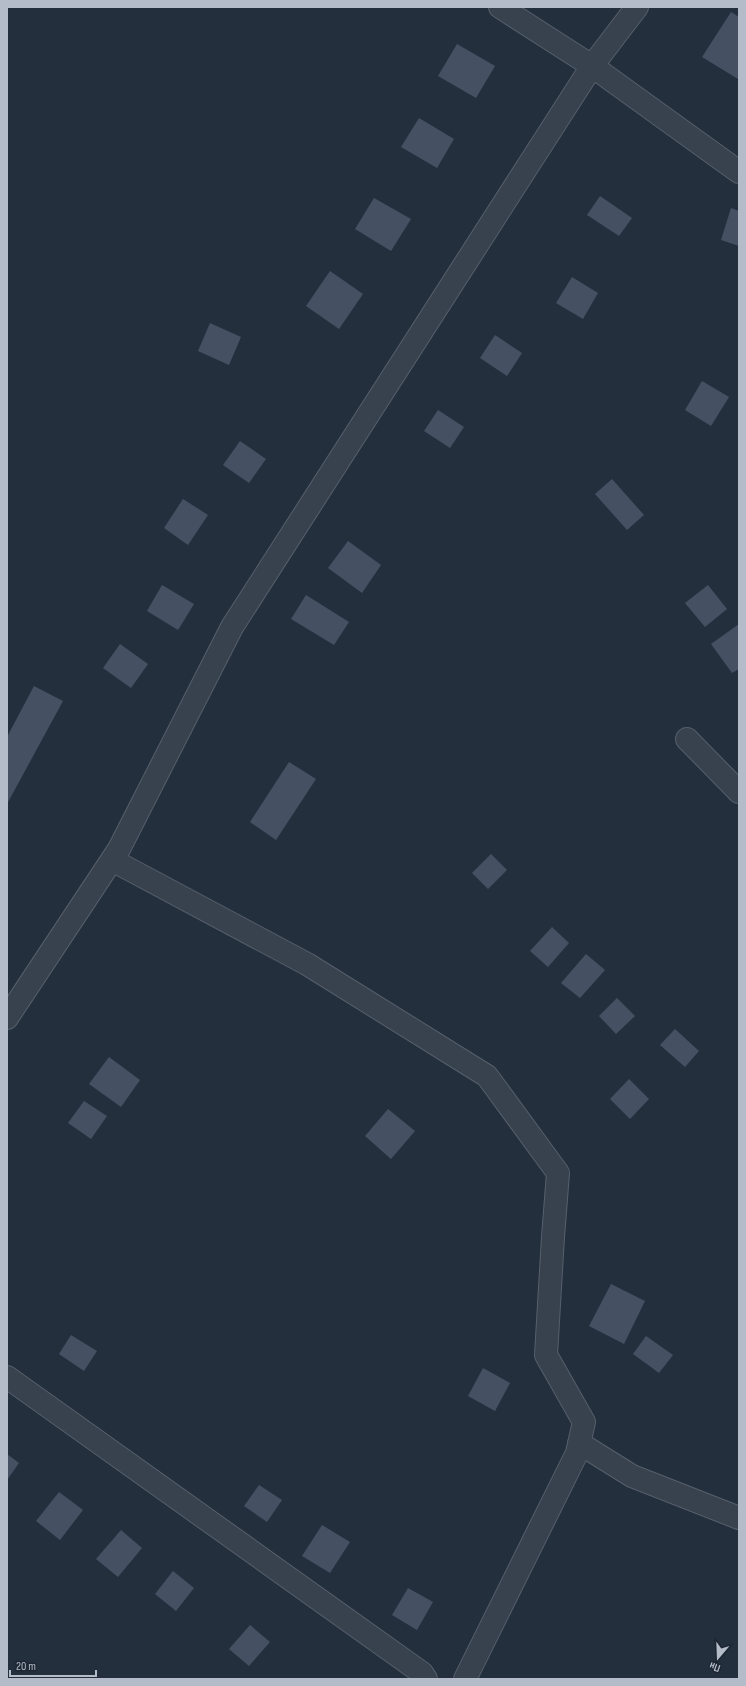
<svg xmlns="http://www.w3.org/2000/svg" width="746" height="1686" font-family="'Sofia Sans Condensed',sans-serif">
<style>
.building{fill:#455162}
.lines{fill:none;stroke-linecap:round;stroke-linejoin:round}
.minor-casing{stroke:#565f6c;stroke-width:24}
.minor{stroke:#38414e;stroke-width:22}
</style>
<rect width="100%" height="100%" fill="#242f3e"/>
<path class="building" d="M731 12 739 17 738 79 702 57Z
M457 44 495 66 476 98 438 76Z
M419 118 454 139 437 168 401 147Z
M600 196 632 218 619 236 587 215Z
M374 198 411 219 391 251 355 229Z
M731 208 739 211V246L721 240Z
M330 271 363 294 339 329 306 306Z
M572 277 598 293 583 319 556 303Z
M210 323 241 337 229 365 198 351Z
M495 335 522 353 507 376 480 358Z
M702 381 729 397 711 426 685 410Z
M438 410 464 427 450 448 424 431Z
M240 441 266 459 249 483 223 465Z
M612 479 644 515 627 530 595 494Z
M183 499 208 515 188 545 164 528Z
M348 541 381 565 362 593 328 568Z
M162 585 194 604 178 630 147 611Z
M708 585 727 609 705 627 685 603Z
M306 595 349 622 334 645 291 619Z
M739 624V669L732 673 711 644Z
M120 644 148 664 131 688 103 668Z
M34 686 63 701 7 804V737Z
M289 762 316 779 276 840 250 822Z
M491 854 507 870 488 889 472 873Z
M552 927 569 943 548 967 530 951Z
M586 954 605 970 580 998 561 983Z
M617 998 635 1016 616 1034 599 1016Z
M675 1029 699 1051 685 1067 660 1045Z
M109 1057 140 1080 121 1107 89 1084Z
M629 1079 649 1099 630 1119 610 1099Z
M84 1101 107 1116 91 1139 68 1123Z
M388 1109 415 1131 391 1159 365 1136Z
M611 1284 645 1301 624 1344 589 1326Z
M71 1335 97 1351 84 1371 59 1354Z
M646 1336 673 1355 659 1373 633 1354Z
M483 1368 510 1383 495 1411 468 1396Z
M7 1454 19 1463 7 1480Z
M259 1485 282 1500 267 1522 244 1506Z
M59 1492 83 1510 60 1540 36 1521Z
M322 1525 350 1542 330 1573 302 1556Z
M121 1530 142 1548 118 1577 96 1559Z
M173 1571 194 1588 176 1611 155 1594Z
M408 1588 433 1602 417 1630 392 1615Z
M250 1625 270 1642 249 1666 229 1649Z"/>
<g class="lines">
<defs>
<path id="minor" d="M500 7 592 66 739 172
M687 739 739 792
M112 860 307 964 487 1076 558 1173 553 1237 546 1355 584 1422 577 1453 465 1679
M7 1018 119 849 232 627 592 66 637 7
M7 1377 422 1673 426 1679
M579 1443 632 1476 739 1518"/>
</defs>
<use href="#minor" class="minor-casing"/>
<use href="#minor" class="minor"/>
</g>
<rect width="746" height="1686" fill="none" stroke="#b4bcc9" stroke-width="16"/>
<g transform="translate(718 1658) rotate(199)" stroke="#1d2633" stroke-width="3" paint-order="stroke">
<path d="M0-3L7 15L0 10L-7 15Z" fill="#b4bcc9"/>
<text y="-6" font-size="11" font-weight="bold" text-anchor="middle" fill="#b4bcc9">Пн</text>
</g>
<path d="M10 1670v6h86v-6" fill="none" stroke="#b4bcc9" stroke-width="2"/>
<text x="16" y="1670" font-size="12" fill="#b4bcc9" stroke="#1d2633" stroke-width="3" paint-order="stroke">20 m</text>
</svg>
